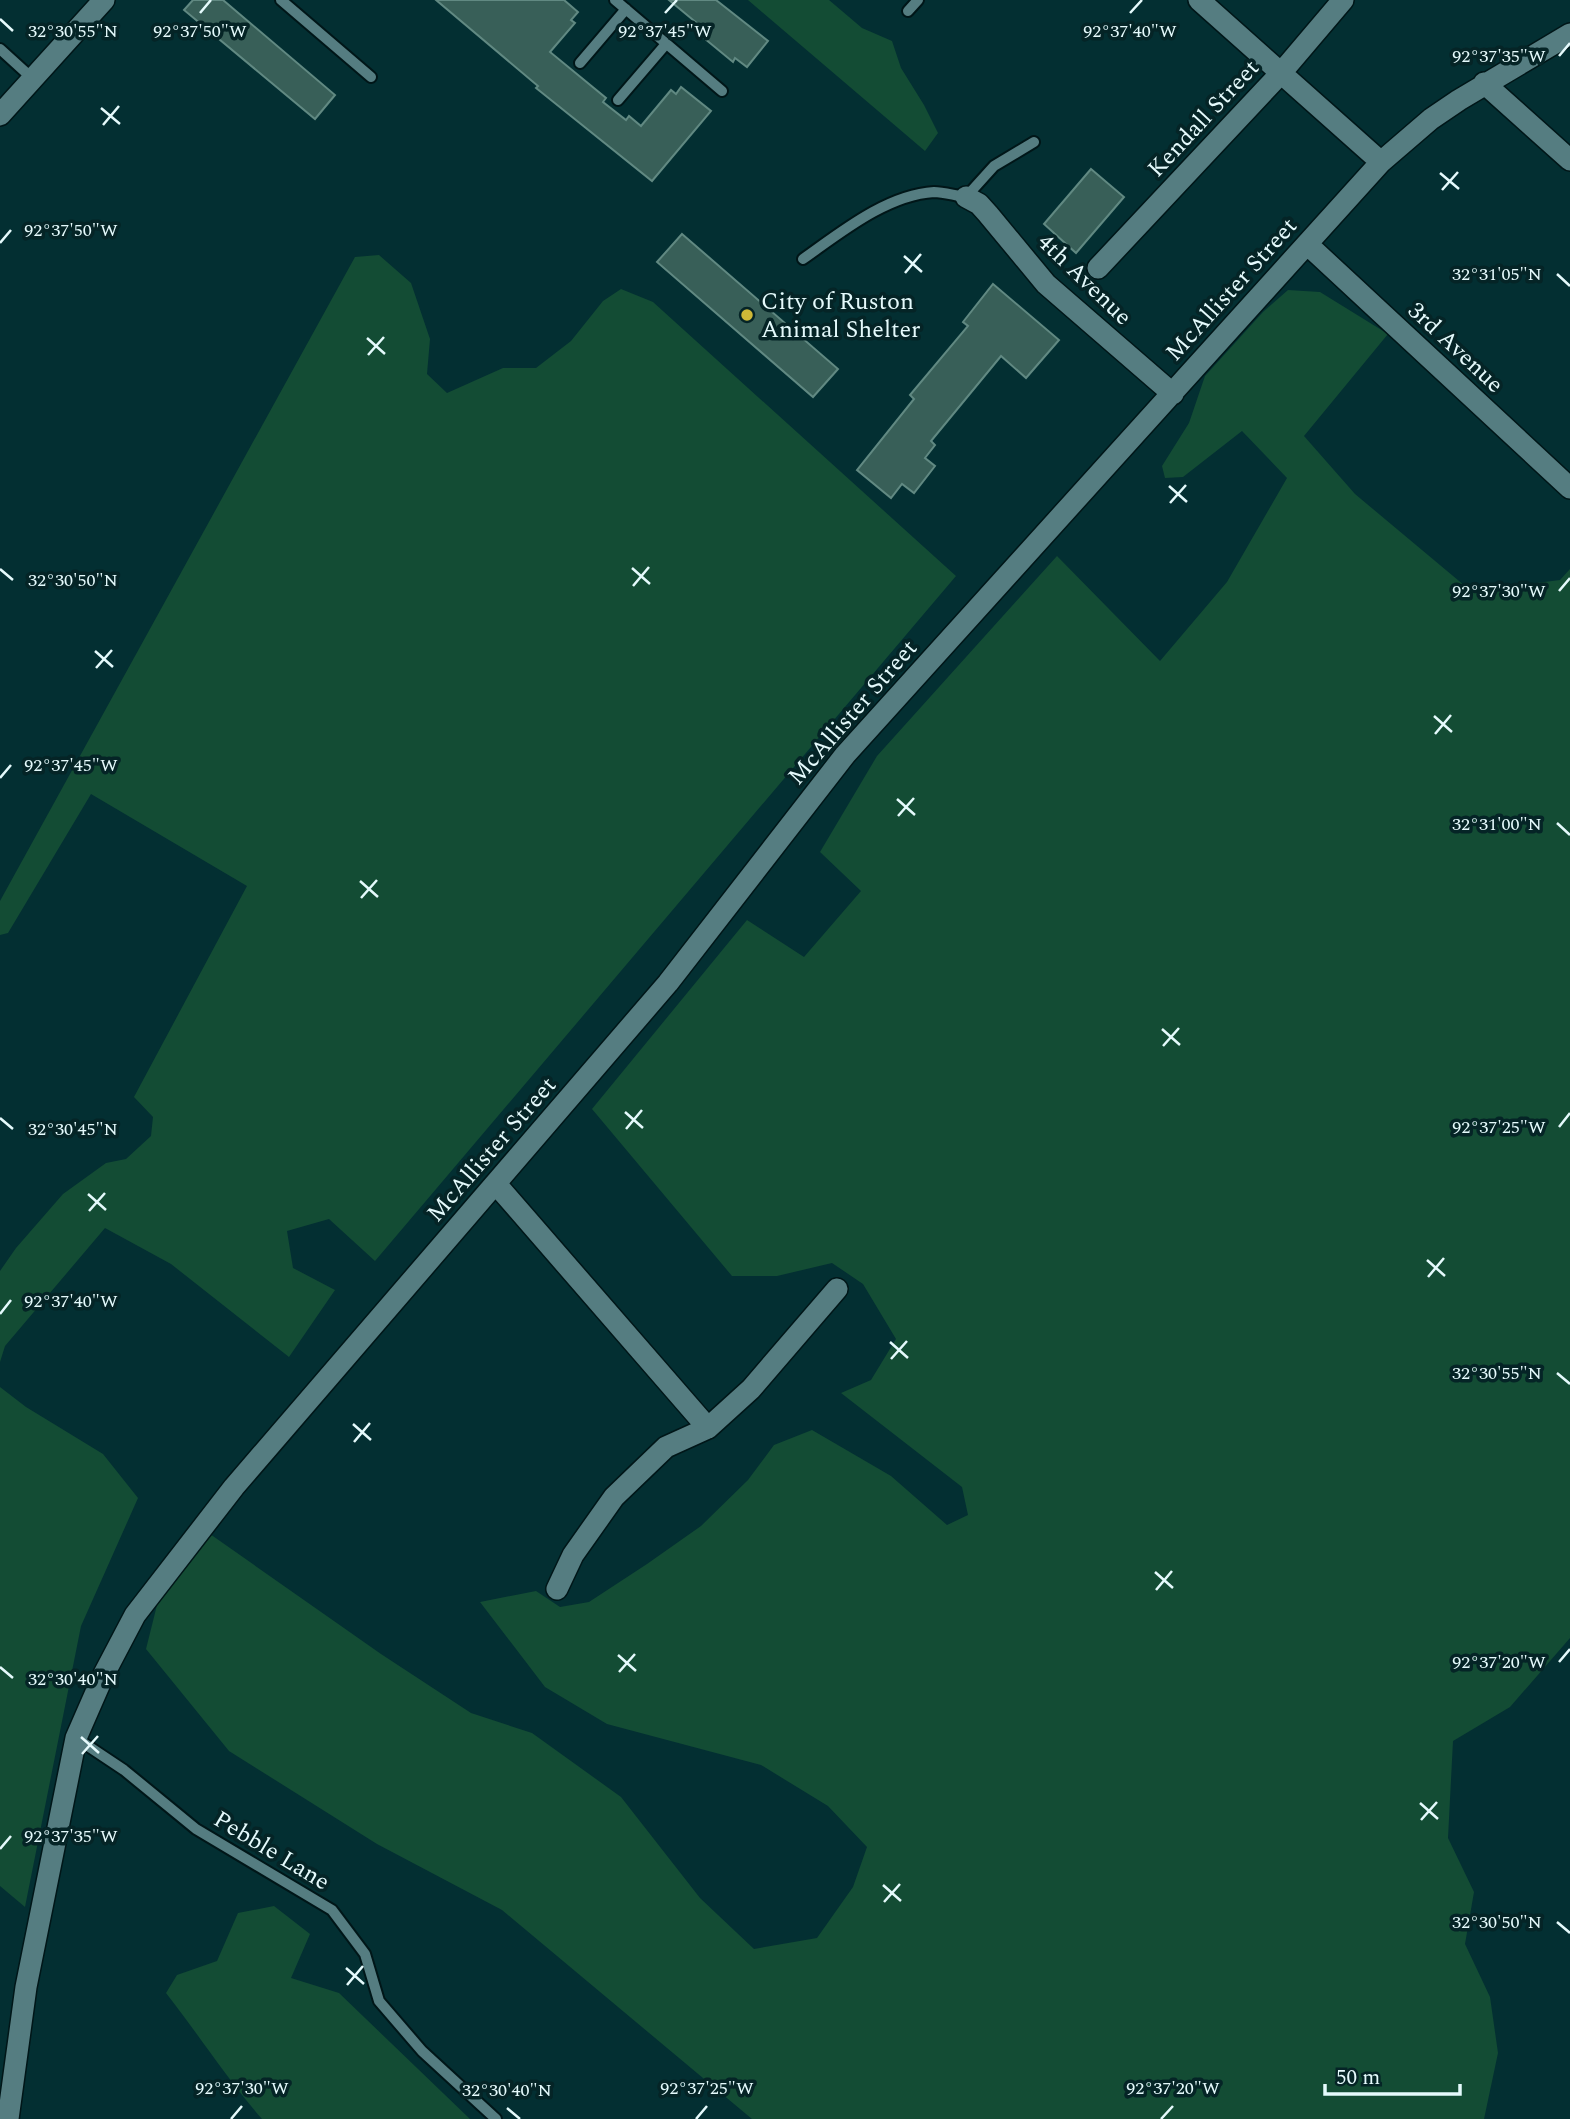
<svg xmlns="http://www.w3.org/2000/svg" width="1570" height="2119" font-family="Spectral,serif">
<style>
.green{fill:#134c34}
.building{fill:#385f58;stroke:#618982;stroke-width:2}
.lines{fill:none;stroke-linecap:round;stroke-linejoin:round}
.lane-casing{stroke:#001618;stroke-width:14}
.street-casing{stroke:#001618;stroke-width:24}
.lane{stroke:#557d81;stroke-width:10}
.street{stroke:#557d81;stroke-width:21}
.ticks{fill:none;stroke:#e5fafc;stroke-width:2.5}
.poi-dot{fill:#ceb837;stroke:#052426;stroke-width:2.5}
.labels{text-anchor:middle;stroke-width:7;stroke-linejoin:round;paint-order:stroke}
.street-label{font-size:24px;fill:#e5fafc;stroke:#052426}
.poi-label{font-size:24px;fill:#e5fafc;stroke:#052426;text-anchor:start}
.ticks-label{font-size:18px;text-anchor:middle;fill:#e5fafc;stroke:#052426;stroke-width:7;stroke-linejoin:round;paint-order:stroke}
</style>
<rect width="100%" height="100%" fill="#032f32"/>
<path class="green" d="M748 0H829L862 28 892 41 901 68 924 105 938 133 925 151Z
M379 255 411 283 430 339 427 374 447 393 503 368H536L571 341 603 301 621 289 653 302 956 576 375 1261 329 1219 287 1231 293 1268 335 1290 289 1357 171 1264 105 1228 5 1346 0 1362V1271L16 1248 63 1194 106 1163 126 1159 151 1136 153 1117 134 1097 247 886 91 794 8 933 0 935V901L355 257Z
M1288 290 1320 292 1388 334 1304 436 1355 494 1471 591 1560 580 1570 569V1638L1510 1707 1453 1741 1448 1838 1474 1892 1465 1944 1490 1997 1498 2053 1484 2119H752L502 1910 377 1844 229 1751 146 1649 160 1593 210 1534 381 1654 471 1713 532 1733 621 1797 700 1898 754 1949 817 1938 853 1887 867 1847 828 1806 761 1765 607 1724 545 1687 480 1602 536 1591 560 1607 589 1602 647 1564 701 1526 748 1480 774 1445 812 1430 891 1476 947 1525 968 1515 962 1487 841 1393 871 1380 896 1339 863 1284 832 1263 777 1276H732L592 1109 747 920 804 957 861 891 820 852 877 756 1057 556 1160 661 1227 582 1287 478 1242 431 1183 477 1165 478 1162 466 1189 423 1205 376 1263 312Z
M0 1387 26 1407 103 1454 138 1498 81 1626 25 1907 0 1886Z
M274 1906 310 1934 291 1978 339 1993 470 2119H262C227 2079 199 2035 166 1993L177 1975 217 1961 238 1913Z"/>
<path class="building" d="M193 0H223L335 95 315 119 184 10Z
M436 0H564L578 12 571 20 575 23 550 52 606 98 603 102 626 120 629 116 641 126 671 90 676 94 681 87 711 111 652 181 536 88 538 86Z
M669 0H716L768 41 747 67 735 58 733 62 699 34 704 29Z
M1091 169 1124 197 1076 253 1044 224Z
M682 234 838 369 813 397 657 262Z
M993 284 1059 340 1026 378 1001 356 931 441 935 445 925 458 935 466 914 493 902 484 891 498 857 470 914 399 910 395 968 326 963 322Z"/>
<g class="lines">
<defs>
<path id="lane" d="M281 0 371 77
M615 0 722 91
M908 11 918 0
M0 49 33 79
M580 63 626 9
M618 100 666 44
M803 259C840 233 886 195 934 192 944 192 956 196 966 197L994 166 1034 142
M76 1738 124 1770 196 1829 332 1910 365 1954 379 2001 422 2051 496 2119"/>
<path id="street" d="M1199 0 1381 162
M1484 83 1570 160
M0 115 104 0
M966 197 979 204 988 214 1046 284 1173 394
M1307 244 1570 488
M1098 268 1281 73 1343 0
M496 1184 708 1428
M557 1589 573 1555 614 1497 666 1447 708 1428 751 1389 837 1289
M8 2119 26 1987 76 1738 104 1674 135 1615 234 1487 668 983 845 755 1381 162 1431 119 1459 100 1570 34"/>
</defs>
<use href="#lane" class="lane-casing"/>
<use href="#street" class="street-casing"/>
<use href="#lane" class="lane"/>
<use href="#street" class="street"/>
</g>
<path class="ticks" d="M200 13 211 0M665 13 677 0M1130 13 1142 0M0 19 13 31M1559 56 1570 43M101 108 120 124M103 125 119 106M1440 173 1459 189M1442 190 1458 172M0 243 11 230M904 256 922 272M905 273 921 254M1557 274 1570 286M367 338 385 354M368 355 384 337M1169 486 1187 502M1170 503 1186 485M632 568 650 584M0 569 13 580M633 586 649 567M1559 591 1570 578M95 651 113 667M96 668 112 650M1434 716 1452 732M1435 734 1451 715M0 778 11 765M897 799 915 815M898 816 914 798M1557 823 1570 835M360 881 378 897M361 898 377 880M1162 1029 1180 1045M1163 1046 1179 1028M625 1112 643 1128M0 1118 13 1129M1559 1127 1570 1113M626 1129 642 1110M88 1194 106 1210M89 1211 105 1193M1427 1260 1445 1276M1428 1277 1444 1258M0 1314 11 1300M890 1342 908 1358M891 1359 907 1341M1557 1373 1570 1384M353 1424 371 1440M354 1442 370 1423M1155 1572 1173 1588M1156 1590 1172 1571M618 1655 636 1671M1559 1662 1570 1649M0 1667 13 1678M619 1672 635 1654M81 1737 99 1753M82 1754 98 1736M1420 1803 1438 1819M1421 1820 1437 1802M0 1849 11 1836M883 1885 901 1901M884 1902 900 1884M1557 1922 1570 1933M346 1968 364 1984M347 1985 363 1966M507 2108 520 2119M231 2119 242 2106M696 2119 707 2106M1161 2119 1173 2106"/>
<circle class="poi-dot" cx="747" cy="315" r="7"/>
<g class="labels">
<g class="street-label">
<text transform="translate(1203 118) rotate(-47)" y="8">Kendall Street</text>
<text transform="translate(1085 279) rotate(44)" y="8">4th Avenue</text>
<text transform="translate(1231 289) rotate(-48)" y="8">McAllister Street</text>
<text transform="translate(1456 347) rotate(43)" y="8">3rd Avenue</text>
<text transform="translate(852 712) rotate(-49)" y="8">McAllister Street</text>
<text transform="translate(491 1149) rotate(-49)" y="8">McAllister Street</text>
<text transform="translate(272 1850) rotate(31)" y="8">Pebble Lane</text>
</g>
<g class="poi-label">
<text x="761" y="309">City of Ruston<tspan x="761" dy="28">Animal Shelter</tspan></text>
</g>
</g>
<g class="ticks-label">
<text x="665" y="37">92°37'45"W</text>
<text x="1130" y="37">92°37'40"W</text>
<text x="200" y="37">92°37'50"W</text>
<text x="73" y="37">32°30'55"N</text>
<text x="1499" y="62">92°37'35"W</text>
<text x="71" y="236">92°37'50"W</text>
<text x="1497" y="280">32°31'05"N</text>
<text x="73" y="586">32°30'50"N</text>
<text x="1499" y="597">92°37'30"W</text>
<text x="71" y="771">92°37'45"W</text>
<text x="1497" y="830">32°31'00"N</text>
<text x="1499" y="1133">92°37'25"W</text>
<text x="73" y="1135">32°30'45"N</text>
<text x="71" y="1307">92°37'40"W</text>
<text x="1497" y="1379">32°30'55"N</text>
<text x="1499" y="1668">92°37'20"W</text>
<text x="73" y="1685">32°30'40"N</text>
<text x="71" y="1842">92°37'35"W</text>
<text x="1497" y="1928">32°30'50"N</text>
<text x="242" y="2094">92°37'30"W</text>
<text x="707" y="2094">92°37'25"W</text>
<text x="1173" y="2094">92°37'20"W</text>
<text x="507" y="2096">32°30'40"N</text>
</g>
<path d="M1325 2084v10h135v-10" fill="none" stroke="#e5fafc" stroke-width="3.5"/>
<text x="1336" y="2084" font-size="21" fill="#e5fafc" stroke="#052426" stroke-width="5" paint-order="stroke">50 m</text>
</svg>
